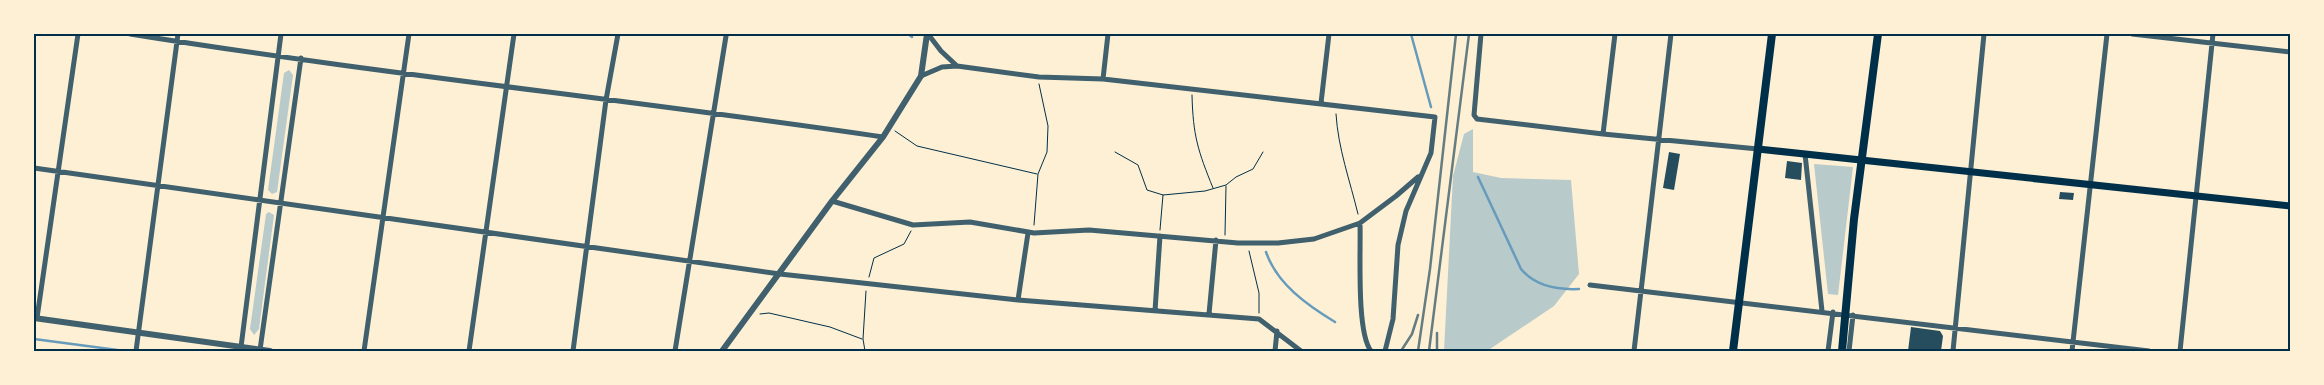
<svg xmlns="http://www.w3.org/2000/svg" width="2324" height="385" font-family="Montserrat,sans-serif">
<style>
.green{fill:#b9caca}
.lines{fill:none;stroke-linecap:round;stroke-linejoin:round}
.stream{stroke:#669bbc;stroke-width:2.5}
.building{fill:#264d5e}
.path{stroke:#003049;stroke-width:1}
.minor{stroke:#3f606c;stroke-width:5}
.tertiary{stroke:#3f606c;stroke-width:6}
.secondary{stroke:#003049;stroke-width:7}
.primary{stroke:#003049;stroke-width:8}
.rail{stroke:#657d81;stroke-width:2.5}
.neatline{fill:none;stroke:#003049;stroke-width:2}
</style>
<rect width="100%" height="100%" fill="#fdf0d5"/>
<path class="green" d="M289 70 293 75 277 192 272 194 268 190 284 73Z
M1473 129V172L1501 178 1571 180 1579 274 1554 306 1487 351H1444L1453 176 1464 134Z
M1814 164 1853 167 1838 295 1828 294Z
M269 212 274 215 259 329 254 335 250 329 266 214Z"/>
<g class="lines">
<path class="stream" d="M908 34 912 37
M1411 34 1431 107
M1478 177 1521 269C1535 286 1558 290 1579 289
M1266 252C1277 284 1307 305 1335 322
M34 339 125 351"/>
</g>
<path class="building" d="M1669 152 1680 154 1674 190 1663 188Z
M1787 161 1802 163 1801 180 1785 178Z
M2060 192 2074 193 2073 200 2059 199Z
M1911 327 1940 331 1943 336 1941 351H1908Z"/>
<g class="lines">
<path class="path" d="M1192 95C1193 136 1198 151 1213 188
M1336 114C1338 148 1350 181 1358 214
M895 131 917 146 1037 174
M1115 152 1138 165 1147 190 1163 195 1205 191 1226 185 1236 177 1253 169 1263 152
M1034 225 1038 174 1047 152 1048 126 1039 84
M1160 230 1163 195
M1225 235 1226 186
M1249 251 1259 293V313
M869 277 874 258 904 244 911 231
M760 314 769 313 830 327 862 339
M865 351 863 339 866 291"/>
<path class="minor" d="M130 34C380 74 632 100 883 137
M928 34 941 51 957 66
M1481 34 1474 115 1477 119 1603 134 1758 149
M2132 34 2290 52
M921 76 942 67 957 66 1039 77 1103 79 1435 117 1431 153 1406 211 1398 245 1393 319 1385 351
M1103 79 1108 34
M1321 103 1329 34
M1603 134 1615 34
M1805 154 1822 311
M34 168 780 274 1018 300 1259 319 1301 351
M832 201 913 225 970 222 1034 233 1089 230 1238 243H1278L1314 239 1360 223 1396 196 1418 177
M1360 223C1361 250 1356 332 1371 351
M1590 285 2149 351
M1018 300 1028 233
M1155 311 1160 236
M1209 314 1216 240
M37 318 78 34
M241 347 281 34
M260 350 301 58
M136 351 178 34
M364 351 409 34
M469 351 514 34
M573 351 606 100 618 34
M675 351 726 36
M1275 351 1277 331
M1634 351 1671 34
M1828 351 1833 312
M1849 351 1853 315
M1953 351 1984 34
M2072 351 2107 34
M2180 351 2213 34"/>
<path class="tertiary" d="M34 318 270 351
M722 351 832 201 883 137 921 76 927 34"/>
<path class="secondary" d="M1758 149 2290 206"/>
<path class="primary" d="M1733 351 1772 34
M1842 351 1854 219 1878 34"/>
<path class="rail" d="M1437 333V351
M34 351H39
M1401 351 1412 334 1418 315
M1418 351 1430 269 1456 34
M1429 351 1469 34"/>
</g>
<rect width="2324" height="385" fill="none" stroke="#fdf0d5" stroke-width="70"/>
<rect x="35" y="35" width="2254" height="315" class="neatline"/>
</svg>
